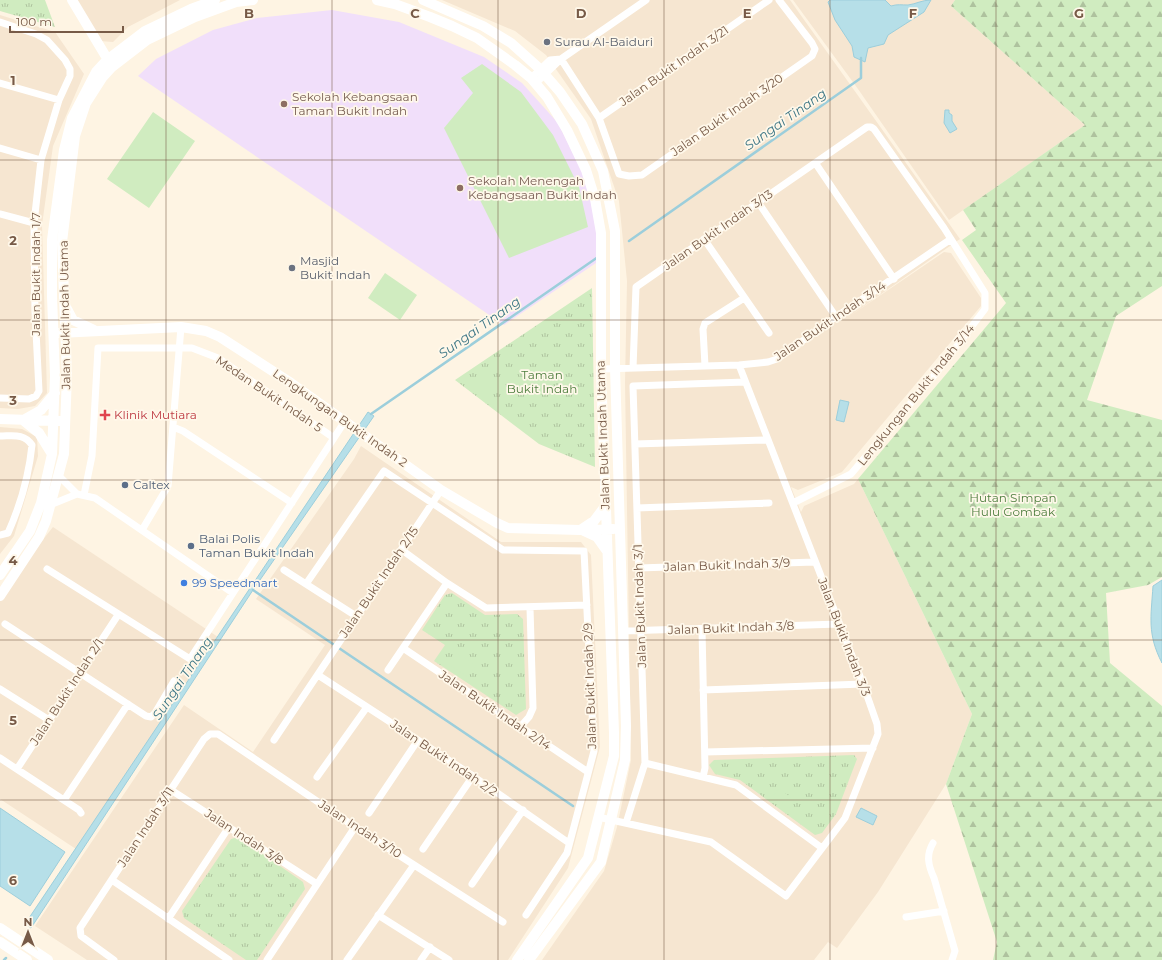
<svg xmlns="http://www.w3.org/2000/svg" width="1162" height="960" font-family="Montserrat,sans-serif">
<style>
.residential{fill:#f6e6d1}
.education{fill:#f1dffa}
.forest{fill:url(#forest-firs)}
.park{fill:url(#park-tufts)}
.pitch{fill:#d0ecc0}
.water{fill:#b6dfe8;stroke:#9ccedb}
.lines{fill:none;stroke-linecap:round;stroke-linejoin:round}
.stream{stroke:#9ccedb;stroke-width:2.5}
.street{stroke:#fff;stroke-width:7}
.secondary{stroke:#fff;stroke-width:10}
.grid{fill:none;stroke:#775a47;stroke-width:1;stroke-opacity:0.55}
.worship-dot{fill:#6b7280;stroke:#fff8ea;stroke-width:1.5}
.education-dot{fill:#8d6e63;stroke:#fff8ea;stroke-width:1.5}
.health-dot{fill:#e0444e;stroke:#fff8ea;stroke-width:1.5}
.service-dot{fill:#5c6f8a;stroke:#fff8ea;stroke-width:1.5}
.shop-dot{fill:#3f7fe0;stroke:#fff8ea;stroke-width:1.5}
.labels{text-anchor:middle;stroke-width:3.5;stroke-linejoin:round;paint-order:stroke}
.worship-label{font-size:12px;fill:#5b616d;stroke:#fff8ea;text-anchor:start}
.street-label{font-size:12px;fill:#775a47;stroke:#fff8ea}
.education-label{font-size:12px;fill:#785e54;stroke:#fff8ea;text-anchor:start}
.park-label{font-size:12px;fill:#4e7e3e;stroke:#fff8ea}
.health-label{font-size:12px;fill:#be3a42;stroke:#fff8ea;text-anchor:start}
.service-label{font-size:12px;fill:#4e5e75;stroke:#fff8ea;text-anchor:start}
.shop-label{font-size:12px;fill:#366cbe;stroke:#fff8ea;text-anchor:start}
.water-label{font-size:13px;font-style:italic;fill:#3d7685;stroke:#fff8ea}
.grid-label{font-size:13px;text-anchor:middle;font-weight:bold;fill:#775a47;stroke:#fff8ea;stroke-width:3.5;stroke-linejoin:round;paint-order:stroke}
</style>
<defs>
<pattern id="forest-firs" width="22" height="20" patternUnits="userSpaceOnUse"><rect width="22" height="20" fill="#d0ecc0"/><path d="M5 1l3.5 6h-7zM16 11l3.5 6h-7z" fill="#aec29e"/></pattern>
<pattern id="park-tufts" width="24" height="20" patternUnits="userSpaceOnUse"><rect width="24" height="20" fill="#d0ecc0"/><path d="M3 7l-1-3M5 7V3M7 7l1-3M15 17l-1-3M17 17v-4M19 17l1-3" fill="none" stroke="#aec29e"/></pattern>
</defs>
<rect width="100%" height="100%" fill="#fef4e3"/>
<path class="residential" d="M75 0H180L128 27 113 42 100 41Z
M442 0H790L960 239 844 320 944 252 951 253 981 298V306L842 472 798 490 791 487 801 512 804 506 854 484 858 479 972 714 946 784 878 892 837 948 828 942 814 960H542L604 871 617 827 631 760 625 383 627 281 619 201 591 119 546 55 515 31Z
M793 0H955L951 6 1085 125 949 220 858 89Z
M0 15 55 32 84 74 53 146 42 225 47 393 35 406 18 409 0 408Z
M0 427 22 429 37 437 38 456 14 536 0 554Z
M361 446 501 542H581L591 555 600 747 568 868 508 960H87L35 926 184 705 253 752 325 645 256 599 354 459Z
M53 527 218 637 76 849 0 799V597L9 582Z"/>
<path class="education" d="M332 10 399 22 484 57 522 83 558 123 584 175 596 220 599 261 504 325 138 76 156 59 213 30 257 18Z"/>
<path class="forest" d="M955 0H1162V286L1116 316 1087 400 1162 420V577L1148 585 1106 593 1110 663 1162 706V960H993L997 942 946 784 972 714 858 479 1006 303 962 240 976 230 963 210 1085 125 951 6Z"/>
<path class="park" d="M0 0H45L55 27 0 11Z
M592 288 595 467 539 444 455 380Z
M452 593 485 615 517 614 523 619 526 709 516 715 434 661 445 645 422 630 445 595Z
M854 755 857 759 836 814 822 833 815 835 740 780 715 774 709 765 714 760Z
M238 837 303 882 305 889 257 960H246L184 918 182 911 231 839Z"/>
<path class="pitch" d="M482 64 521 92 553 135 579 187 588 227 509 258 444 128 473 93 461 78Z
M153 112 195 141 149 208 107 179Z
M385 273 417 295 400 320 368 298Z
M481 368H491L490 391H481Z
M458 654 476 665 468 677 450 665Z
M779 788 795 801 789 809 773 796Z"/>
<path class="water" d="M830 0H885L891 6C897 4 902 5 908 5 916 4 922 0 931 0L924 12 888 35 884 44 868 48 865 62 854 57 852 46 835 20 828 2Z
M945 110H949V113L952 115V121L957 129 950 133 944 123Z
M840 400 849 402 844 422 836 420Z
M368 412 374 416 253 590 31 928 25 924Z
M1162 580V663C1147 634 1151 617 1153 586Z
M0 808 65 852 30 906 0 886Z
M861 808 877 816 873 825 856 817Z"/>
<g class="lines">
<path class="stream" d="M629 241 861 78V58
M371 414 598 257
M253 590 573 806
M4 960 6 958"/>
<path class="street" d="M0 22 36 34 47 40 65 60 70 69V76L59 100 41 160 34 223 35 311 39 391 36 396 29 399 0 398
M561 59 599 118 619 174 629 176 642 175 812 56 815 49 812 43 779 0
M531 78 550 60 561 59
M0 83 59 100
M536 83 561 59 646 0
M599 118 769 0
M0 148 41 160
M816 164 894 279
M758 202 836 317
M0 214 34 223
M704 239 769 333
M705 366 703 329 705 323 744 298
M633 368 636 287 867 127H871L874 129 944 228 985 293V309L937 372 851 474 793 503
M601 369 739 365 768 362 777 359 836 317 951 239
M173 427 183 431 292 503
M0 436C13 436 24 433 32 445 29 475 20 506 8 533L0 535
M635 444 767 440
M59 476 77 494
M84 495 92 456 98 348H192L218 358 334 438
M50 505 77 494 95 498 233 593
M637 508 769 503
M142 530 168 486 181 327
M402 550 447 583 486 608 587 605
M639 568 814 562
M47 569 190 659 345 421
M284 570 356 616
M306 584 384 471 503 550 584 551 594 751 567 853 526 915
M5 624 146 716 151 717 155 713 174 681
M702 629 705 768 703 777
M623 631 839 624
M403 648 588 772
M388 670 447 583
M318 675 473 776 569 843
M0 689 49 720
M703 690 863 684
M520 727 529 717 533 708 530 608
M274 740 441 490
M705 752 873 748
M0 758 79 810 81 813
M645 763 736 785 822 848
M17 769 118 615
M317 777 367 707
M171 790 317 884
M64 800 128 704
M369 813 418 740
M598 817 711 842 786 896 845 818 878 734 877 724 863 684 739 365
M626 823 645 763 633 386 745 382
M933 843C926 855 928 865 934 878L955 951 952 960
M423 849 473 776
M112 880 229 960
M472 884 523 810
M378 915 449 960
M906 917 944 911
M168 919 229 827
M114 960 81 936 80 928 204 739 210 734H218L355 827 503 922
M267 960 355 827
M347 960 414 865
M421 960 430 947"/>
<path class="secondary" d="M72 0 111 65
M377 0 395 4 430 17 452 26 477 38 515 65 531 78 547 97 567 130 586 170 595 199 601 233V369L614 733V756L588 858 517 960
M423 0 483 26 511 43 540 69 560 92 582 124 603 171 615 231V368L626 726 625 760 601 862 529 960
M66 307 73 320 94 330
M59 333 181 327 206 331 220 337 291 383 441 490 497 523 508 528 580 530 613 529
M0 419 60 421
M25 419 41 410 55 393
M23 420 39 433 52 454
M582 529 594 521 606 505
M584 531 597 537 607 551
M0 575 30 531 41 503 52 454 55 376 52 296V240L64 150 72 118 96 72 107 60 145 31 191 9 215 0
M0 596 39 537 46 521 64 454 67 375 62 242 75 136 86 103 102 78 112 67 147 40 195 17 236 2 253 0
M0 928 48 960
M0 942 27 960"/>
</g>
<path class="grid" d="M166 0V960M332 0V960M498 0V960M664 0V960M830 0V960M996 0V960M0 160H1162M0 320H1162M0 480H1162M0 640H1162M0 800H1162"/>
<g class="worship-dot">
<circle cx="547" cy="42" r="4"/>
<circle cx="292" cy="268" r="4"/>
</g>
<g class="education-dot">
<circle cx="284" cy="104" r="4"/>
<circle cx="460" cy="188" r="4"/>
</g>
<path class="health-dot" d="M103 409h4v4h4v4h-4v4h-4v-4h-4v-4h4z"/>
<g class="service-dot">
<circle cx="125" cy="485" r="4"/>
<circle cx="191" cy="546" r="4"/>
</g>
<circle class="shop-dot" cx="184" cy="583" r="4"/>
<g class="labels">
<g class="worship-label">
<text x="555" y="46">Surau Al-Baiduri</text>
<text x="300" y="265">Masjid<tspan x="300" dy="14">Bukit Indah</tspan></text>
</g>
<g class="street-label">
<text transform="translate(674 66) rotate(-35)" y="4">Jalan Bukit Indah 3/21</text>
<text transform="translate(727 115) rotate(-35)" y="4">Jalan Bukit Indah 3/20</text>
<text transform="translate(718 230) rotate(-35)" y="4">Jalan Bukit Indah 3/13</text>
<text transform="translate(36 274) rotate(-90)" y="4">Jalan Bukit Indah 1/7</text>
<text transform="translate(65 315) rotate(-91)" y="4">Jalan Bukit Indah Utama</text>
<text transform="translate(830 321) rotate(-34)" y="4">Jalan Bukit Indah 3/14</text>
<text transform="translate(269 394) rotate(34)" y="4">Medan Bukit Indah 5</text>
<text transform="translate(916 395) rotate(-51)" y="4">Lengkungan Bukit Indah 3/14</text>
<text transform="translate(340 418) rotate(35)" y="4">Lengkungan Bukit Indah 2</text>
<text transform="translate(603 435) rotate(-92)" y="4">Jalan Bukit Indah Utama</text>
<text transform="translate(727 565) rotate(-2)" y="4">Jalan Bukit Indah 3/9</text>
<text transform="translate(379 582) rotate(-56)" y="4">Jalan Bukit Indah 2/15</text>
<text transform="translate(640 606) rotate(-92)" y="4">Jalan Bukit Indah 3/1</text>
<text transform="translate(731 628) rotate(-2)" y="4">Jalan Bukit Indah 3/8</text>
<text transform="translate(844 637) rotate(69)" y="4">Jalan Bukit Indah 3/3</text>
<text transform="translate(590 686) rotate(-92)" y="4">Jalan Bukit Indah 2/9</text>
<text transform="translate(67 692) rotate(-57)" y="4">Jalan Bukit Indah 2/1</text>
<text transform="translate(495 710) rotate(34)" y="4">Jalan Bukit Indah 2/14</text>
<text transform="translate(444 758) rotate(34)" y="4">Jalan Bukit Indah 2/2</text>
<text transform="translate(146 827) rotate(-57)" y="4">Jalan Indah 3/11</text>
<text transform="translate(360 829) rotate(33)" y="4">Jalan Indah 3/10</text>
<text transform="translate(244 837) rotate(33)" y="4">Jalan Indah 3/8</text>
</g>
<g class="education-label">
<text x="292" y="101">Sekolah Kebangsaan<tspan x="292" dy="14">Taman Bukit Indah</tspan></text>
<text x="468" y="185">Sekolah Menengah<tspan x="468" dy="14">Kebangsaan Bukit Indah</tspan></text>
</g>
<g class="park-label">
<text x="542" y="379">Taman<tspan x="542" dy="14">Bukit Indah</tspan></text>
<text x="1013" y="502">Hutan Simpan<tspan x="1013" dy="14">Hulu Gombak</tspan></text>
</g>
<g class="health-label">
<text x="114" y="419">Klinik Mutiara</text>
</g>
<g class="service-label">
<text x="133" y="489">Caltex</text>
<text x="199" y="543">Balai Polis<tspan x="199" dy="14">Taman Bukit Indah</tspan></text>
</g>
<g class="shop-label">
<text x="192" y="587">99 Speedmart</text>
</g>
<g class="water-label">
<text transform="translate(785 119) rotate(-35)" y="5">Sungai Tinang</text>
<text transform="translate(479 327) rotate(-35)" y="5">Sungai Tinang</text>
<text transform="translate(182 678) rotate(-56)" y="5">Sungai Tinang</text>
</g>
</g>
<g class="grid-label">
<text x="249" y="18">B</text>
<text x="415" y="18">C</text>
<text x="581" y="18">D</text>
<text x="747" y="18">E</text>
<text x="913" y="18">F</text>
<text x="1079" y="18">G</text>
<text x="13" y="85">1</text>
<text x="13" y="245">2</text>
<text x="13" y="405">3</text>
<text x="13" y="565">4</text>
<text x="13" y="725">5</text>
<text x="13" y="885">6</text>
</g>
<g transform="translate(28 932)" stroke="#fff8ea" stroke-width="3" paint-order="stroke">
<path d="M0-3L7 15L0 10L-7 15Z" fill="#775a47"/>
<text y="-6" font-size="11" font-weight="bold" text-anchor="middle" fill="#775a47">N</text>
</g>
<path d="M10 26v6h113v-6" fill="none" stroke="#775a47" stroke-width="2"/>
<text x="16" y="26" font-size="12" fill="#775a47" stroke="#fff8ea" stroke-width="3" paint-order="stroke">100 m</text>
</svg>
